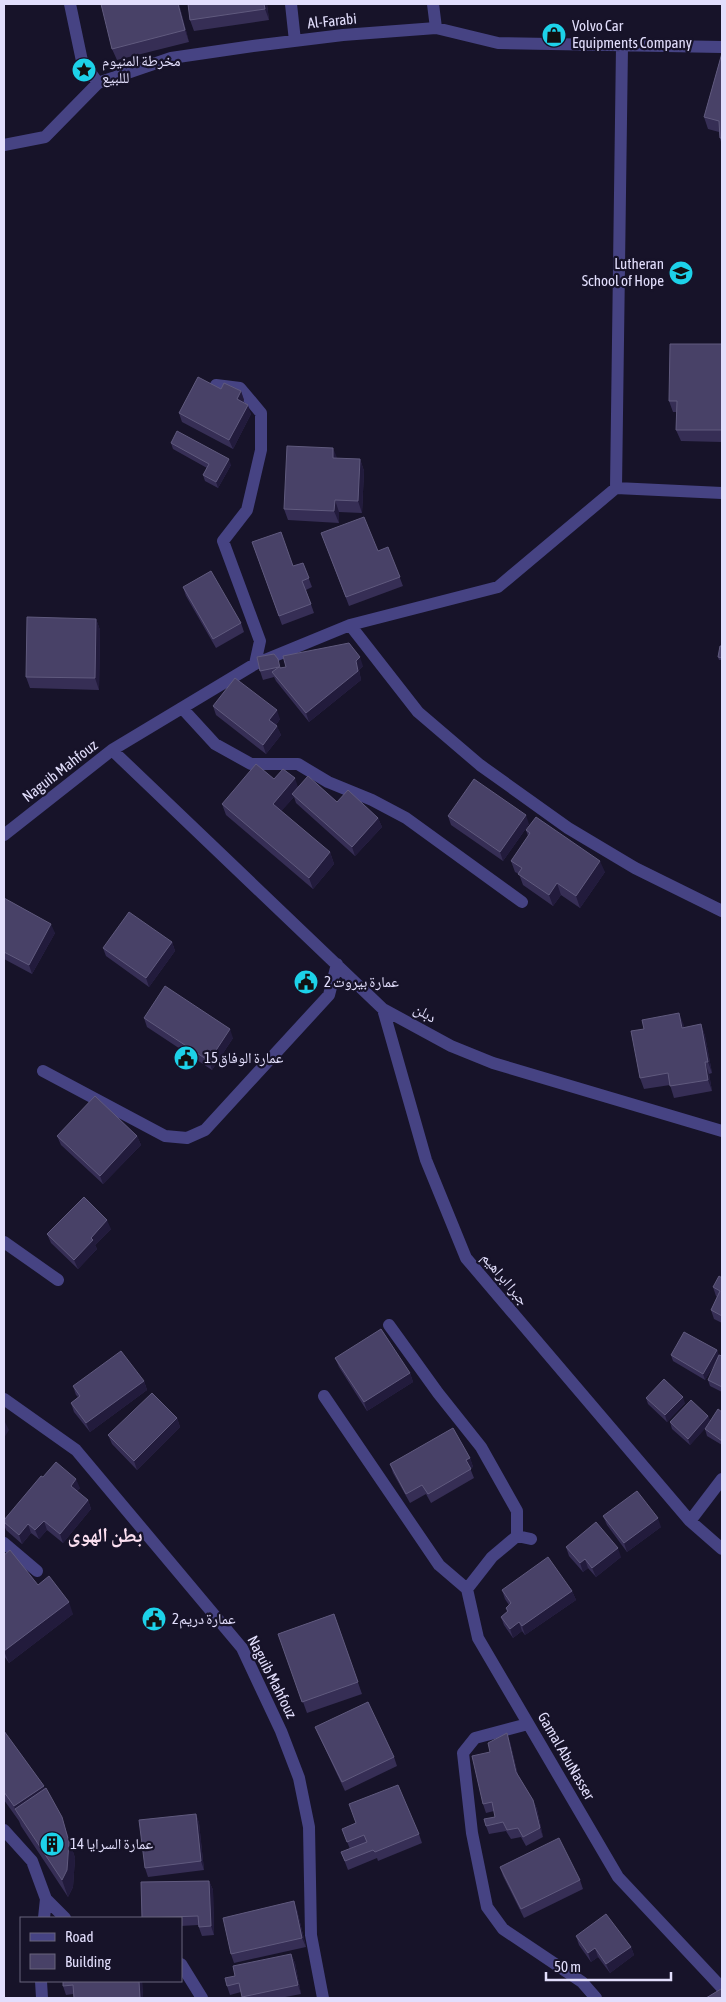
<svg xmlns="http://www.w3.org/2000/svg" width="726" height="2002" font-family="'Asap Condensed','Noto Naskh Arabic',sans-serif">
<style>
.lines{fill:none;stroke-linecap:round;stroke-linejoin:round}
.minor{stroke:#464383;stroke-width:12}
.wall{fill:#362e55}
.shaded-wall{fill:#221b3c}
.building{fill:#484167;stroke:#605a7e}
.labels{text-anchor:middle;stroke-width:4.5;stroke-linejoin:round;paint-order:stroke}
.street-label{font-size:15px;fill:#e2defc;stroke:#171329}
.poi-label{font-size:15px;fill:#e2defc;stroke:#171329;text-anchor:start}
.district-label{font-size:20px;font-weight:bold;fill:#fce0f1;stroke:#171329}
</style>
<rect width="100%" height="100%" fill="#171329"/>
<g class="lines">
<path class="minor" d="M70 4 82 61 98 83
M291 4 295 41
M433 4 436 28
M4 145 45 137 98 83 171 58 253 46 343 35 436 28 498 43 722 47
M216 385 240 388 261 413V450L247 510 223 541 260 641 255 664
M616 488 622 46
M350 625 418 712 480 765 568 828 635 868 722 911
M182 708 215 744 251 764H298L328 782 372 800 406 818 522 902
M112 750 383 1009 451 1046 493 1063 722 1131
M4 835 112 750 255 664 350 625 498 587 616 488 722 493
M383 1009 426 1160 466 1258 690 1521 722 1549
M43 1071 165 1136 187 1138 205 1130 329 995 337 964
M4 1242 58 1280
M389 1325 438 1393 481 1447 517 1511V1536
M324 1396 439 1565 467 1589
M4 1399 76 1450 242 1648 281 1731 299 1778 309 1827 311 1935 323 1998
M690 1521 722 1479
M531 1539 517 1536 492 1557 467 1589 478 1638 618 1877 722 1988
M4 1543 37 1571
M528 1724 475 1738 463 1753 472 1833 487 1907 503 1929 582 1982 596 1998
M4 1830 32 1861 46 1899 65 1918
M44 1918 46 1899
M181 1964 202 1998
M41 1981 42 1998"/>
</g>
<path class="wall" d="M179 4 189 42 117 60 112 49Z
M188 4H267L269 20 194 31 190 20Z
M722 53V146L720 138 719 132 708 129 704 117Z
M722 344V442L681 441 676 430V412H673L669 401Z
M241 391 244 400 243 402 251 414 233 449 182 422 179 413Z
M171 443 231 465 218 488 205 481 203 475 207 468 173 449Z
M360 459 364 471 362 513 339 512V523L288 520 284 509Z
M321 533 378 551 388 547 403 586 349 606Z
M252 542 293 566 303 563 312 587 306 590 314 613 282 625Z
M183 587 241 623 244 632 216 648 186 596Z
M96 619 100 630 99 690 30 688 26 677Z
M722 646V660H719L718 657Z
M257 657 282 668 363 666 359 670 361 680 309 722 276 681 274 677 263 680 260 671Z
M213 706 280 719 276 725 281 735 266 754 216 715Z
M274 779 298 787 378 818 382 827 355 856 296 803 294 797 281 811 330 852 334 864 313 889 226 815 222 804Z
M448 816 529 824 503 861 451 825Z
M526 830 605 872 580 908 561 895 553 906 523 885 519 874 515 872 511 861 528 836Z
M4 898 55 933 32 974 4 959Z
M172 942 175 951 149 987 106 956 103 948Z
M144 1018 233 1038 212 1070 147 1027Z
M701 1024 705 1036 712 1073 709 1074 712 1091 674 1098 670 1085 644 1089 640 1078 684 1025V1028Z
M57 1136H137L141 1145 103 1184 61 1145Z
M111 1229 95 1245 97 1249 78 1269 51 1243 47 1234Z
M722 1278V1323L714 1319 711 1310 717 1297 716 1296 713 1287Z
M717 1350 719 1356H722V1392L710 1386 708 1380 719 1357 705 1380 673 1361 671 1355Z
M335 1358 410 1373 413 1382 367 1411 339 1367Z
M144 1381 147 1390 90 1432 74 1412 71 1403 78 1397 76 1395 73 1386Z
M646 1398 685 1403 667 1422 648 1404Z
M722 1412V1445L707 1436 705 1429 707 1426 690 1445 672 1429 670 1422 708 1416 710 1421Z
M177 1418 180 1427 137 1470 112 1444 108 1435Z
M470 1458 473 1467 470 1468 474 1478 431 1503 426 1494 410 1503 393 1473 390 1464Z
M43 1477 80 1488 77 1491 88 1500 91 1509 63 1543 47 1530 39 1539 31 1533 22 1544 6 1530 4 1525V1520Z
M603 1516 661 1527 627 1552 607 1525Z
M566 1547 621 1557 596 1577 588 1568 583 1572 569 1556Z
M4 1555 38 1585 73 1614 9 1663 4 1656Z
M502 1590 572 1591 576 1600 525 1635 522 1631 513 1638 504 1625 501 1617 507 1612 506 1608 509 1605 505 1599Z
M334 1614 362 1694 307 1713 278 1634Z
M315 1727 394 1757 397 1766 345 1791 319 1736Z
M4 1731 45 1789 67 1833 75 1858 73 1887 68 1897 21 1826 19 1821 4 1800Z
M507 1733 510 1742 518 1775 533 1800 537 1809 543 1837 526 1846 521 1837 511 1839 506 1831 489 1834 486 1826 495 1817 494 1811 486 1813 483 1804 490 1752Z
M196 1814 199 1823 204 1870 148 1877 145 1868Z
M342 1829 419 1834 422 1843 378 1861 377 1858 348 1870 341 1852 350 1849Z
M500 1867 580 1880 583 1889 524 1918 503 1876Z
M209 1881 213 1890 214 1935 202 1936 198 1925 181 1926V1918H142L141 1882Z
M297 1910 306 1947 234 1963 231 1954Z
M576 1936 631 1947 634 1955 610 1973 598 1957 591 1962 579 1945Z
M291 1954 295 1963 301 1994 280 1998H243L241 1992 230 1995 227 1986 235 1976Z
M63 1981H142L143 1998H74L73 1994 66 1995 63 1986Z"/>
<path class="shaded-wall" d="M178 4H179L189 42 185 30Z
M264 4H267L269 20 265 9Z
M241 391 244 400 240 407 237 399Z
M248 405 251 414 233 449 229 440Z
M333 448 338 460 333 458Z
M229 459 231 465 218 488 216 482Z
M360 459 364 471 362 513 358 501Z
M335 500 339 512V523L334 511Z
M96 619 100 630 99 690 95 678Z
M360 657 363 666 359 670 361 680 309 722 306 713 356 661Z
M277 710 280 719 273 729 269 720Z
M277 726 281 735 266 754 263 745Z
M295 778 299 790 292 794 294 797 277 816 273 804Z
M526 815 529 824 503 861 500 852Z
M378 818 382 827 355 856 352 847Z
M330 852 334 864 313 889 309 878Z
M600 861 605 872 580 908 576 896Z
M557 883 561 895 553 906 549 895Z
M51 924 55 933 32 974 29 965Z
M172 942 175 951 149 987 146 978Z
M679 1013 684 1025 686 1040 682 1028Z
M701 1024 705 1036 712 1073 708 1062Z
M230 1029 233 1038 212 1070 209 1061Z
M705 1062 709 1074 712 1091 708 1080Z
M137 1136 141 1145 103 1184 100 1176Z
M107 1220 111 1229 95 1245 97 1249 78 1269 74 1260 91 1238Z
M717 1350 719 1356 705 1380 703 1374Z
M410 1373 413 1382 367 1411 364 1402Z
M144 1381 147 1390 90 1432 86 1423Z
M683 1397 685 1403 667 1422 665 1415Z
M708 1416 711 1422 690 1445 688 1439Z
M177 1418 180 1427 137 1470 134 1461Z
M5 1422 9 1430 4 1438V1424Z
M470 1458 473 1467 469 1469 466 1460Z
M76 1479 80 1488 74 1495 71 1486Z
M88 1500 91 1509 63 1543 60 1534Z
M658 1518 661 1527 627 1552 624 1543Z
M44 1521 47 1530 39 1539 35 1530Z
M28 1524 31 1533 22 1544 19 1535Z
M618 1548 621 1557 596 1577 592 1568Z
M585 1559 588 1568 583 1572 580 1563Z
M572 1591 576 1600 525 1635 522 1626Z
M69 1602 73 1614 9 1663 4 1651Z
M519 1622 522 1631 513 1638 510 1629Z
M507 1733 510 1742 519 1781 516 1772Z
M44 1786 50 1803 16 1812 14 1806Z
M533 1800 537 1809 543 1837 540 1828Z
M196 1814 199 1823 204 1870 201 1861Z
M62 1817 75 1858 73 1887 68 1897 62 1880Z
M209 1881 213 1890 214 1935 211 1926Z
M294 1901 297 1910 306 1947 302 1938Z
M631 1947 634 1955 610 1973 606 1964Z
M595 1948 598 1957 591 1962 588 1953Z
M291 1954 295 1963 301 1994 298 1985Z
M139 1981H142L143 1998H140Z"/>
<path class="building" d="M101 4H178L185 30 112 49Z
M188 4H264L265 9 190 20Z
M722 53V138H720L719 121 704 117Z
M670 344H722V430H676L677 401H669Z
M198 377 221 389 224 383 241 391 237 399 248 405 229 440 179 413Z
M177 431 229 459 216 482 203 475 209 464 171 443Z
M287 446 333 448V458L360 459 358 501 335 500 334 511 284 509Z
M364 517 378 551 388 547 400 577 346 597 321 533Z
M281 532 293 566 303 563 309 578 302 581 311 604 279 616 252 542Z
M211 571 241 623 213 639 183 587Z
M27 617 96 619 95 678 26 677Z
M349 643 360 657 356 661 358 671 306 713 272 672 279 667 260 671 257 657 274 654 278 659 280 668 286 667 283 656Z
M720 646H722V658L718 657Z
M235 678 277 710 269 720 277 726 263 745 213 706Z
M256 764 274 779 283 769 295 778 273 804 330 852 309 878 222 804Z
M308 776 337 802 348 790 378 818 352 847 292 794Z
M474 779 526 815 500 852 448 816Z
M536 817 600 861 576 896 557 883 549 895 518 874 522 868 511 861 530 833 526 830Z
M4 898 51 924 29 965 4 952Z
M129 912 172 942 146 978 103 948Z
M165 986 230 1029 209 1061 144 1018Z
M679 1013 682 1028 701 1024 708 1062H705L708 1080 670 1086 668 1073 640 1078 631 1031 644 1029 642 1020Z
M95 1096 137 1136 100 1176 57 1136Z
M84 1197 107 1220 91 1238 93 1240 74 1260 47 1234Z
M719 1276 722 1278V1316L711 1310 720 1291 713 1287Z
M381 1329 410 1373 364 1402 335 1358Z
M684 1332 717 1350 703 1374 671 1355Z
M121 1351 144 1381 86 1423 71 1403 80 1396 73 1386Z
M719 1355 722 1356V1387L708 1380Z
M664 1379 683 1397 665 1415 646 1398Z
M152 1393 177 1418 134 1461 108 1435Z
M691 1400 708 1416 688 1439 670 1422Z
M718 1409 722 1412V1441L705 1429Z
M453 1428 470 1458 466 1460 471 1469 428 1494 422 1485 406 1494 390 1464Z
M56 1462 76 1479 71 1486 88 1500 60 1534 44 1521 35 1530 28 1524 19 1535 4 1522V1520L41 1476 43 1477Z
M637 1491 658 1518 624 1543 603 1516Z
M596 1522 618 1548 592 1568 585 1559 580 1563 566 1547Z
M10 1550 38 1585 49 1576 69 1602 4 1651V1555Z
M548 1557 572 1591 522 1626 519 1622 510 1629 501 1617 508 1611 506 1608 511 1603 502 1590Z
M334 1614 358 1682 302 1702 278 1634Z
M368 1702 394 1757 342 1782 315 1727Z
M4 1731 44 1786 14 1806 4 1792Z
M507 1733 516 1772 533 1800 540 1828 523 1837 518 1828 507 1830 503 1822 486 1826 484 1819 495 1817 492 1802 483 1804 472 1756 490 1752 488 1743Z
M398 1785 419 1834 375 1852 373 1850 345 1861 341 1852 367 1842 364 1835 347 1842 342 1829 356 1823 349 1804Z
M46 1788 62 1817 69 1842 67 1870 62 1880 15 1809Z
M196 1814 201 1861 145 1868 139 1820Z
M559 1838 580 1880 521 1909 500 1867Z
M209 1881 211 1926 199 1927 198 1916 142 1918 141 1882Z
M294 1901 302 1938 231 1954 223 1918Z
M606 1914 631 1947 606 1964 595 1948 588 1953 576 1936Z
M291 1954 298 1985 242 1997 239 1983 227 1986 225 1978 235 1976 233 1966Z
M63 1981H139L140 1998H74L73 1985 63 1986Z
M721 1989 722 1992V1998H706Z"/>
<defs>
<symbol id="shop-disc" viewBox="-11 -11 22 22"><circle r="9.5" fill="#1dd2e9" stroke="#171329"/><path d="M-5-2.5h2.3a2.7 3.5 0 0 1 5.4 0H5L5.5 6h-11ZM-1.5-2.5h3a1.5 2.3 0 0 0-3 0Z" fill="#111"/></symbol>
<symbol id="sight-disc" viewBox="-11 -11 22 22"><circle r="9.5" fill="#1dd2e9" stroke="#171329"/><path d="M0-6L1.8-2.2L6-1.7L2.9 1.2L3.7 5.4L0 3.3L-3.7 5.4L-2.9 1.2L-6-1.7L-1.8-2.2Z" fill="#111"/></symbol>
<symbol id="school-disc" viewBox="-11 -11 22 22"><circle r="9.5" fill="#1dd2e9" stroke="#171329"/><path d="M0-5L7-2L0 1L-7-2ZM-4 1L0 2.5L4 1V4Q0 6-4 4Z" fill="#111"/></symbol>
<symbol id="civic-disc" viewBox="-11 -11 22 22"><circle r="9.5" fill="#1dd2e9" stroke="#171329"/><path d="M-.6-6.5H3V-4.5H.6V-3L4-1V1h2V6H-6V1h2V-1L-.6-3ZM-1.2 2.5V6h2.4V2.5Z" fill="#111"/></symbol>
<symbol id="building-disc" viewBox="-11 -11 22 22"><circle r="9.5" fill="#1dd2e9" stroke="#171329"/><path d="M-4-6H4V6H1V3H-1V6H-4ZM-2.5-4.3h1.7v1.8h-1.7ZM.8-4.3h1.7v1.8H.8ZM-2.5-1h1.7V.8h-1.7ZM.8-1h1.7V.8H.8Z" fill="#111"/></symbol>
</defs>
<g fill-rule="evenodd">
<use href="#shop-disc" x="540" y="21" width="28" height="28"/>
<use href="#sight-disc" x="70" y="56" width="28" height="28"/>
<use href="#school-disc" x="667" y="259" width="28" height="28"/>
<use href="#civic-disc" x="292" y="968" width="28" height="28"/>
<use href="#civic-disc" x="172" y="1044" width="28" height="28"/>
<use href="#civic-disc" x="140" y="1605" width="28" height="28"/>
<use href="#building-disc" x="38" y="1830" width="28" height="28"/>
</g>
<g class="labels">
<g class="street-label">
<text transform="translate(332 21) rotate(-6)" y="5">Al-Farabi</text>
<text transform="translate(60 771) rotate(-38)" y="5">Naguib Mahfouz</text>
<text transform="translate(425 1013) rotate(29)" y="5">دبلن</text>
<text transform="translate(505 1279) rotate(50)" y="5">جبرا ابراهيم</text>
<text transform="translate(272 1677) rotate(63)" y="5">Naguib Mahfouz</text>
<text transform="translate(566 1756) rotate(60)" y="5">Gamal AbuNasser</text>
</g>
<g class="poi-label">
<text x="572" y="31">Volvo Car<tspan x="572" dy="17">Equipments Company</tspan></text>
<text x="102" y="66">مخرطة المنيوم<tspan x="102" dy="17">لللبيع</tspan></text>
<text x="664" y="269" text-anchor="end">Lutheran<tspan x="664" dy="17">School of Hope</tspan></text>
<text x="324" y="987">عمارة بيروت 2</text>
<text x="204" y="1063">عمارة الوفاق15</text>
<text x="172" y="1624">عمارة دريم2</text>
<text x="70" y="1849">عمارة السرايا 14</text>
</g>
<g class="district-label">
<text x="105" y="1542">بطن الهوى</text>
</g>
</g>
<rect width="726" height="2002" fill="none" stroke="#e2defc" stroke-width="10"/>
<rect x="20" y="1917" width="162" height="65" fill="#171329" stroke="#68647d"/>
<rect x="30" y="1933" width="25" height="8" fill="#464383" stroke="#68647d"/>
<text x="65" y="1942" font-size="15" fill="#e2defc">Road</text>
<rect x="30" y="1954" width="25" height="15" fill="#484167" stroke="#68647d"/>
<text x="65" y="1967" font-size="15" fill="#e2defc">Building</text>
<path d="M546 1972v8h125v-8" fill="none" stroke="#e2defc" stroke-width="2.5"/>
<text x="554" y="1972" font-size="15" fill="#e2defc" stroke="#171329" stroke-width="4" paint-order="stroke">50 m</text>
</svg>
